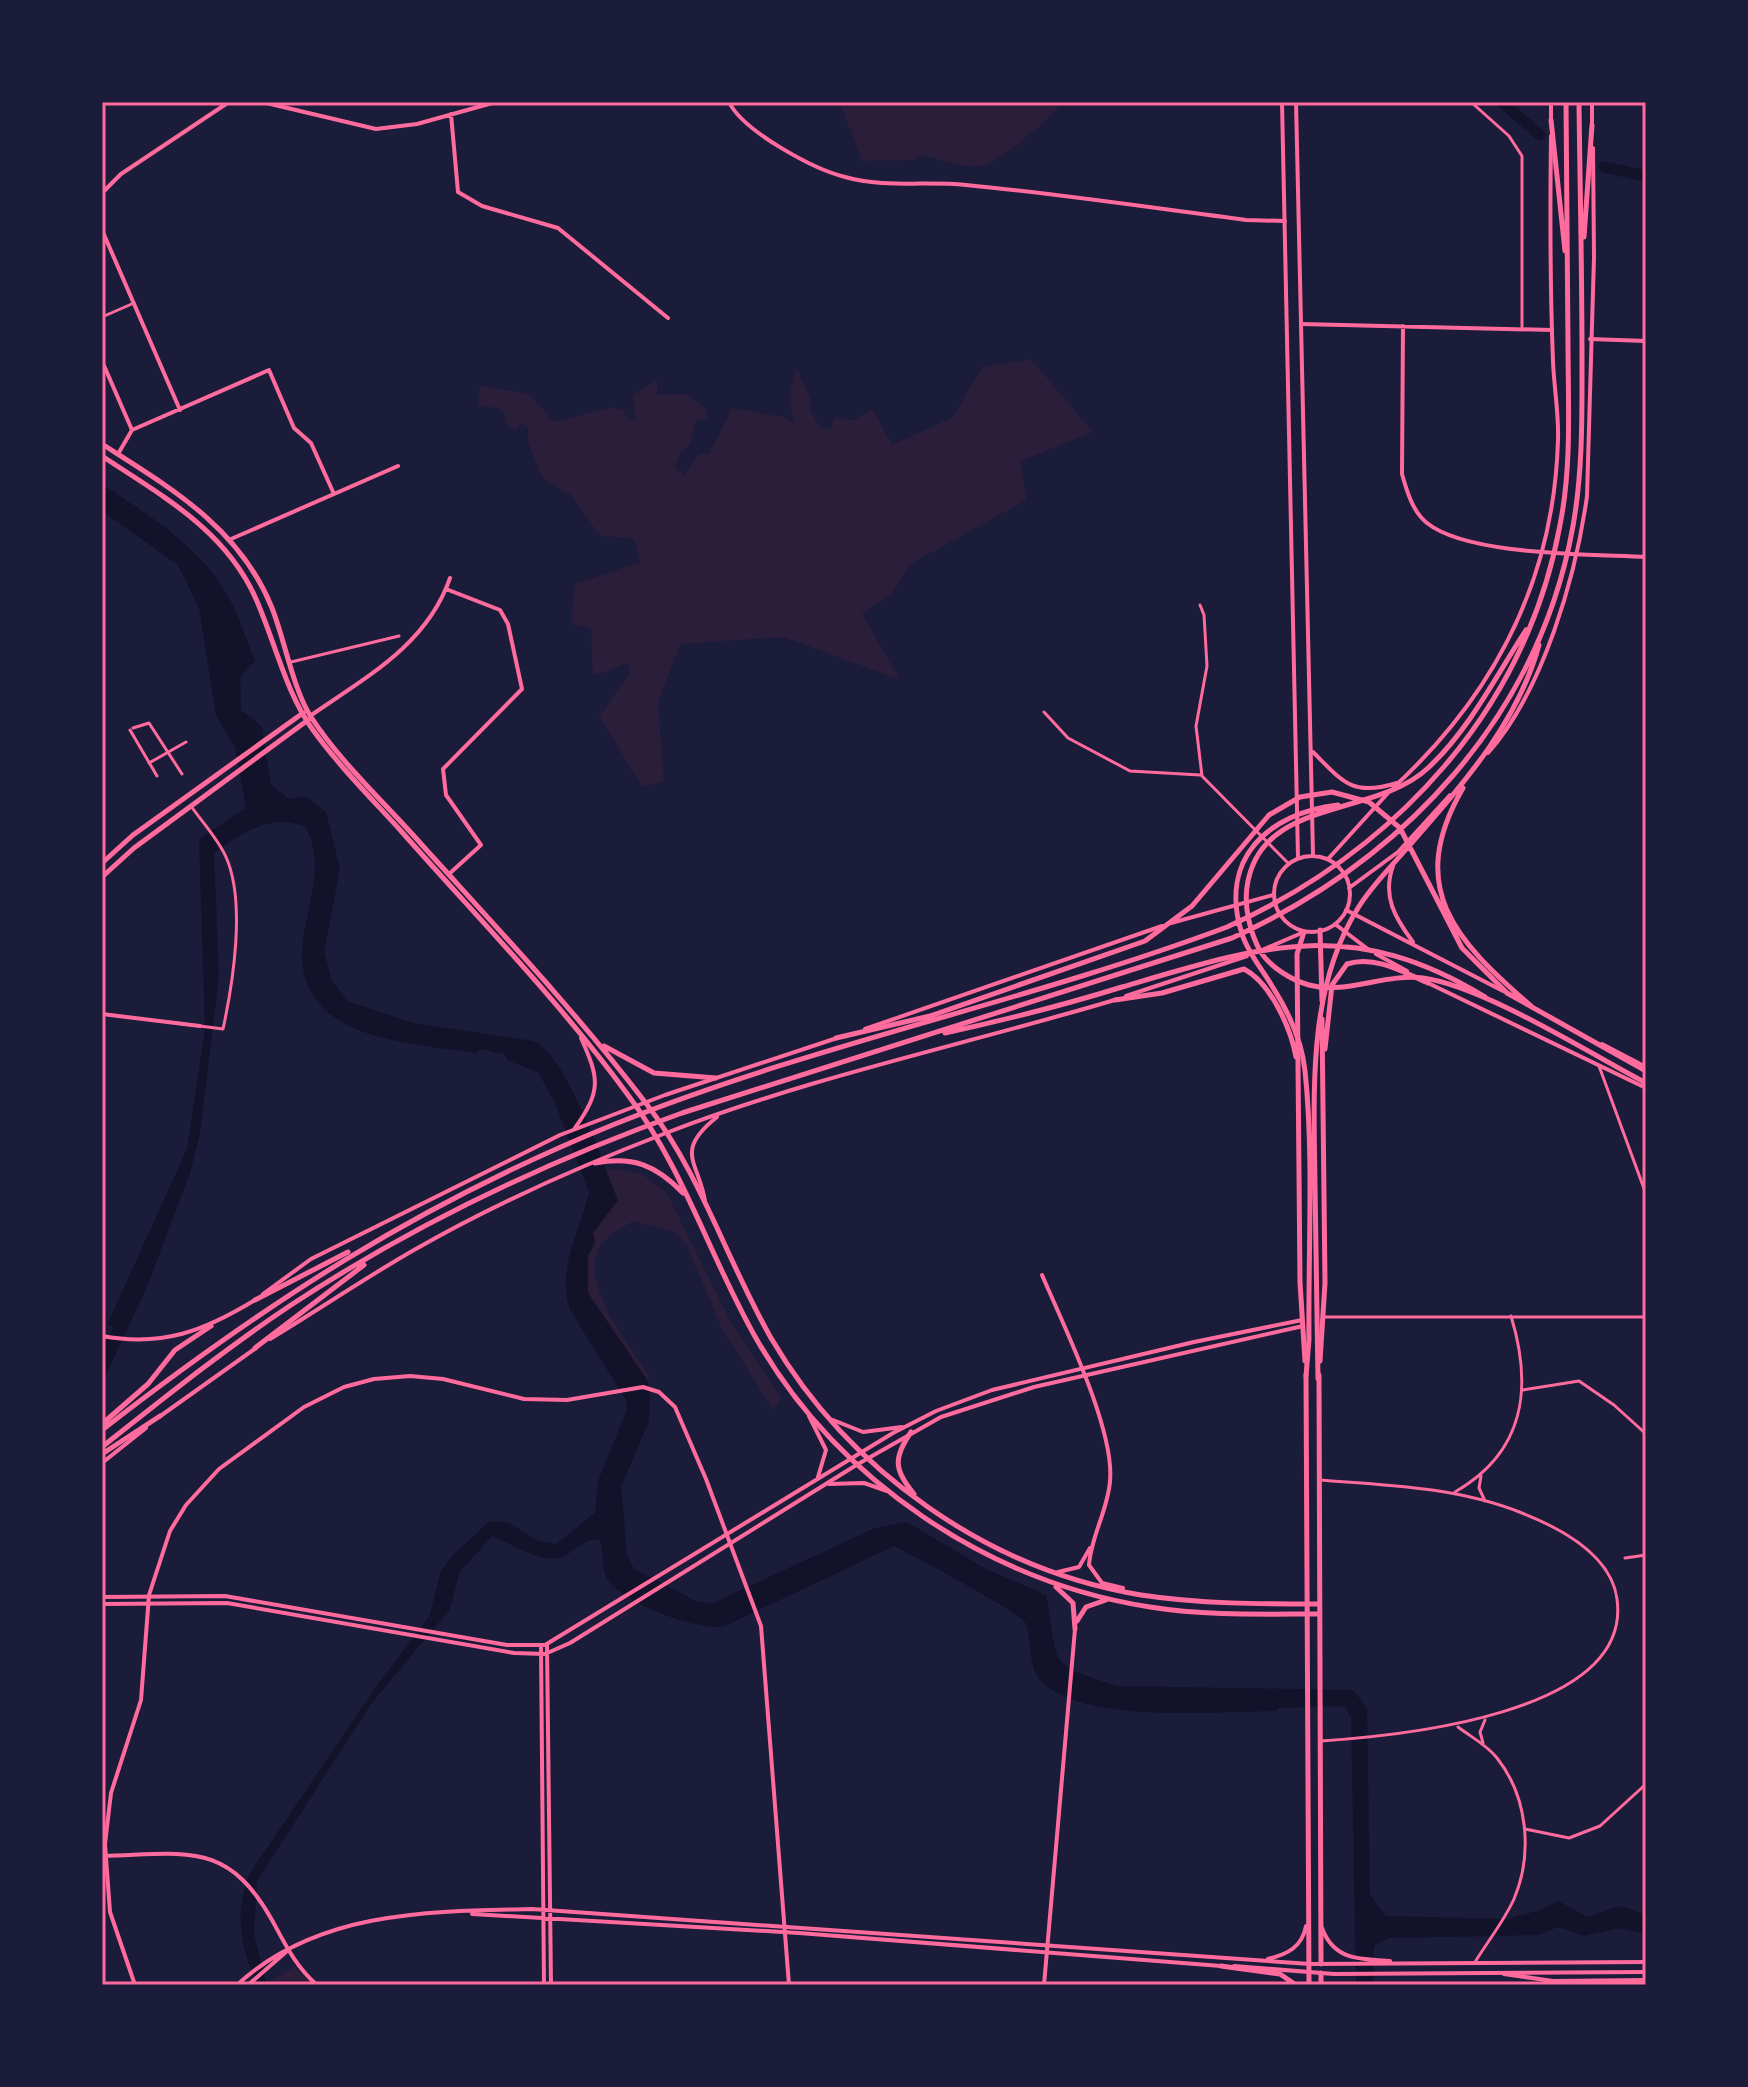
<svg xmlns="http://www.w3.org/2000/svg" width="1748" height="2087" font-family="'DejaVu Sans',sans-serif">
<style>
.green{fill:#2a1e3b}
.water{fill:#12122b}
.lines{fill:none;stroke-linecap:round;stroke-linejoin:round}
.river{stroke:#12122b;stroke-width:11}
.minor{stroke:#ff6b9d;stroke-width:3}
.tertiary{stroke:#ff6b9d;stroke-width:4}
.secondary{stroke:#ff6b9d;stroke-width:4}
.primary{stroke:#ff6b9d;stroke-width:5}
.trunk{stroke:#ff6b9d;stroke-width:5}
.neatline{fill:none;stroke:#ff6b9d;stroke-width:3}
</style>
<rect width="100%" height="100%" fill="#1b1b3a"/>
<path class="green" d="M840 102H1064C1047 119 1002 164 978 166 961 168 939 159 922 155L914 160 862 161Z
M1031 359 1093 432 1021 461 1026 500 911 564 891 595 862 614 900 680 784 637 680 644 658 703 664 782 643 787 599 717 630 672 628 663 593 676 591 628 571 624 575 584 640 562 634 538 600 536 572 496 542 478 528 442V427L522 423 515 430 505 423V414L500 409 478 405 480 386 529 394 554 422 611 407 624 411 627 419H635L633 395 657 380V395L686 394 706 409 707 419 696 420 690 446 682 451 675 467 684 476 699 453 709 454 732 408 784 417 795 423C787 405 789 387 797 368L810 398V410L821 429H830L834 418 853 420 873 410 892 445 953 417 982 367Z
M614 1168 642 1174 667 1193 729 1319 781 1398 773 1410 720 1325 688 1247 674 1232 633 1221C625 1227 614 1231 607 1238 569 1274 630 1345 650 1377L647 1380 588 1293V1256L592 1248 593 1233 618 1200 606 1171Z
M294 1967 313 1985 266 1984Z"/>
<path class="water" d="M102 484C151 517 205 549 232 604 241 622 247 642 255 661L240 677 241 710 262 727 271 785 289 799 305 796 326 812 340 869 324 951 331 979 347 1001 413 1023 533 1041C567 1054 603 1165 618 1200L593 1233 595 1242 588 1256V1293L647 1380 650 1398 649 1421 621 1487 627 1555 634 1569 696 1601 711 1604 875 1528 907 1522 986 1569 1046 1595C1060 1666 1043 1662 1117 1686L1353 1690 1367 1708 1370 1895 1386 1916 1507 1919 1541 1910 1558 1901 1588 1917C1618 1908 1616 1900 1646 1916V1934L1619 1928 1584 1936 1558 1927 1538 1935 1388 1938 1374 1946 1373 1985H1356L1351 1717 1344 1706 1278 1708V1711C1219 1711 1089 1724 1044 1684 1026 1668 1033 1642 1025 1622 1022 1614 909 1553 894 1546L725 1626C698 1632 624 1603 608 1580 600 1568 606 1551 599 1539 585 1539 576 1549 565 1556 545 1567 511 1543 492 1536L459 1573 450 1609 371 1704 257 1881 254 1935 267 1985H258C240 1948 234 1911 250 1873L376 1687 429 1617 441 1571 452 1556 490 1521 508 1522 538 1541 556 1544 595 1513 598 1481 627 1410 626 1400 570 1310C556 1267 580 1233 589 1192L555 1103 538 1072 507 1060 501 1042 492 1041 476 1053C415 1043 307 1042 302 959 301 941 307 921 310 904 315 875 320 853 305 827 272 812 239 834 214 853L219 977 200 1133 190 1173 146 1289 102 1383V1349L114 1327 107 1325 187 1149 205 1029 199 839 246 808 235 747 216 715 199 608 178 565 102 511Z"/>
<g class="lines">
<path class="river" d="M1502 102 1540 135
M1604 167 1646 176
M474 1042 516 1051"/>
<path class="minor" d="M1471 102 1509 136 1522 156V329
M102 317 134 303
M1200 605 1204 615 1207 666 1196 726 1202 776 1288 863
M291 662 399 636
M1044 712 1068 738 1130 771 1200 775
M133 728 149 723 182 774
M130 730 157 776
M149 763 186 742
M191 806C202 822 218 839 226 857 246 902 233 983 223 1029L200 1026
M1599 1066 1646 1194
M1323 1317H1646
M1523 1390 1579 1381 1614 1405 1646 1434
M1481 1476 1479 1488 1485 1501
M1319 1480C1387 1485 1458 1487 1522 1513 1560 1528 1611 1554 1617 1599 1633 1715 1396 1736 1321 1741
M1455 1492C1525 1452 1533 1388 1511 1316
M1625 1558 1646 1555
M1458 1727C1471 1737 1487 1745 1497 1758 1528 1797 1533 1854 1514 1899 1504 1921 1488 1941 1475 1962
M1483 1743 1480 1732 1485 1720
M1525 1829 1569 1838 1600 1826 1646 1784"/>
<path class="tertiary" d="M262 102 376 129 417 124 496 102
M729 102C743 131 813 169 845 177 883 188 927 181 966 185 1060 194 1153 208 1246 220L1285 221
M451 114 458 192 482 206 558 228 668 318
M102 193 121 174 229 102
M102 230 180 410
M1301 324 1552 330
M1403 326 1402 474C1407 492 1413 512 1427 523 1468 556 1593 554 1646 557
M1590 339 1646 341
M102 361 132 430
M118 454 132 430 269 370 294 428 311 443 334 494
M231 539 398 466
M446 589 500 610 508 624 522 689 443 769 446 795 481 845 449 874
M310 716C366 677 427 645 450 578
M102 1014 200 1026
M575 1128C602 1090 599 1078 581 1038
M1042 1275C1063 1324 1115 1430 1110 1481 1108 1510 1091 1536 1089 1565L1102 1583 1123 1588
M102 1336C163 1347 204 1331 255 1300
M833 1420 863 1432 902 1427
M829 1484 864 1483 887 1491
M1058 1572 1079 1567 1090 1548
M104 1856C186 1854 227 1840 272 1920 285 1944 296 1967 317 1985
M1504 1974 1553 1981 1646 1980
M135 1985 110 1912 105 1844 111 1793 141 1700 149 1595 170 1531 186 1505 219 1469 304 1407 344 1387 374 1379 410 1376 443 1379 524 1399 567 1400 643 1387 659 1392 675 1407 706 1479 761 1626 789 1985
M1044 1985 1075 1629"/>
<path class="secondary" d="M1282 102 1298 858
M1296 102 1313 855
M1551 102V120
M1592 127V102
M1313 752C1343 782 1352 797 1397 783
M1488 753C1543 691 1576 576 1587 496L1594 257 1593 148
M1394 787C1496 693 1554 579 1558 440 1559 414 1554 388 1553 361 1550 287 1550 211 1551 136
M1274 894a38 38 0 1 1 76 0a38 38 0 1 1-76 0Z
M1328 859 1388 793
M1393 866C1382 896 1395 918 1413 942
M1349 888 1398 852 1450 795
M1346 910 1503 991
M1171 923 1273 895
M1335 924 1369 950
M1262 950 1304 932
M1376 954 1407 971
M1428 983 1646 1088
M1126 996 1247 956
M865 1029 1162 926
M1602 1044 1646 1067
M705 1201C699 1162 673 1152 717 1117
M263 1294 311 1259 560 1135 665 1095 837 1038
M270 1339C318 1310 365 1278 414 1250 494 1204 580 1166 666 1133 813 1076 968 1044 1118 999
M809 1416 826 1450 818 1477
M159 1417 256 1348
M102 1463 146 1428
M102 1597 225 1596 507 1645H545L893 1433 936 1411 992 1390 1194 1342 1302 1320
M102 1604 227 1603 514 1653 545 1654 570 1643 858 1464 941 1417 1034 1387 1303 1326
M547 1645 551 1985
M541 1646 544 1985
M472 1914 799 1933 1221 1966
M1322 1928C1334 1961 1361 1959 1390 1961
M1268 1959C1288 1954 1302 1947 1306 1926
M1234 1966 1334 1974 1646 1972
M237 1985C317 1911 429 1911 532 1909L1310 1964 1646 1962
M248 1985 286 1952"/>
<path class="primary" d="M102 444C171 488 240 528 272 608 285 641 293 689 311 717 341 763 386 804 422 845 498 929 576 1012 645 1102 700 1172 727 1261 771 1338 849 1471 988 1570 1141 1595 1200 1604 1260 1604 1319 1604
M102 456C162 496 226 530 256 599 275 642 286 693 313 730 339 766 371 798 401 831 477 917 560 1002 628 1095 684 1169 711 1260 757 1340 838 1481 989 1582 1150 1607 1206 1616 1263 1614 1320 1614
M102 863 133 835 303 713
M102 877 134 848 308 720
M1320 930 1322 1001
M1304 932 1297 954 1300 1282 1305 1361
M1115 1000 1162 993 1244 969C1271 983 1291 1029 1296 1057
M604 1046 654 1073 716 1078
M1325 1049 1332 985 1347 964C1375 955 1403 972 1428 983
M595 1163C633 1156 656 1165 683 1193
M1320 1361 1325 1283 1322 1019
M1306 1375 1309 1985
M1319 1375 1321 1964
M911 1432C893 1458 894 1470 914 1494
M1056 1587 1073 1603 1075 1629
M1077 1621 1086 1607 1106 1600
M1221 1966 1280 1974 1296 1985
M1321 1973V1985"/>
<path class="trunk" d="M1551 120 1565 251
M1584 237 1592 125
M1526 630C1496 676 1469 730 1428 768 1375 818 1259 797 1247 887 1244 907 1250 932 1260 951 1270 967 1291 980 1309 985 1346 995 1385 973 1423 978 1483 986 1589 1053 1646 1083
M1463 788C1405 888 1455 940 1531 1006
M945 1033C1005 1020 1064 1005 1122 987 1261 946 1351 915 1485 997
M836 1038 930 1016 1145 941 1192 906 1269 815 1300 797 1332 792 1369 802 1400 828 1462 948 1507 993 1646 1071
M255 1300 348 1252
M255 1348 364 1265
M1306 1376 1309 1339C1308 1253 1314 1155 1305 1071 1302 1041 1288 1011 1272 986 1262 969 1248 953 1242 934 1218 859 1268 813 1338 805
M1318 1379C1317 1315 1316 1250 1315 1185 1314 1093 1307 989 1358 908 1372 885 1391 867 1408 847 1461 786 1517 725 1539 645
M102 1424 148 1384 175 1350 211 1326
M102 1430C267 1302 420 1203 615 1124 814 1044 1027 1002 1227 927 1396 850 1526 710 1560 525 1572 465 1568 404 1568 344 1567 263 1567 183 1566 102
M102 1447C164 1398 225 1349 291 1305 413 1225 545 1162 682 1113L1232 938C1404 860 1539 716 1573 526 1583 470 1582 413 1582 357 1582 272 1580 187 1579 102
M102 1454 160 1416"/>
</g>
<rect width="1748" height="2087" fill="none" stroke="#1b1b3a" stroke-width="208"/>
<rect x="104" y="104" width="1540" height="1879" class="neatline"/>
</svg>
